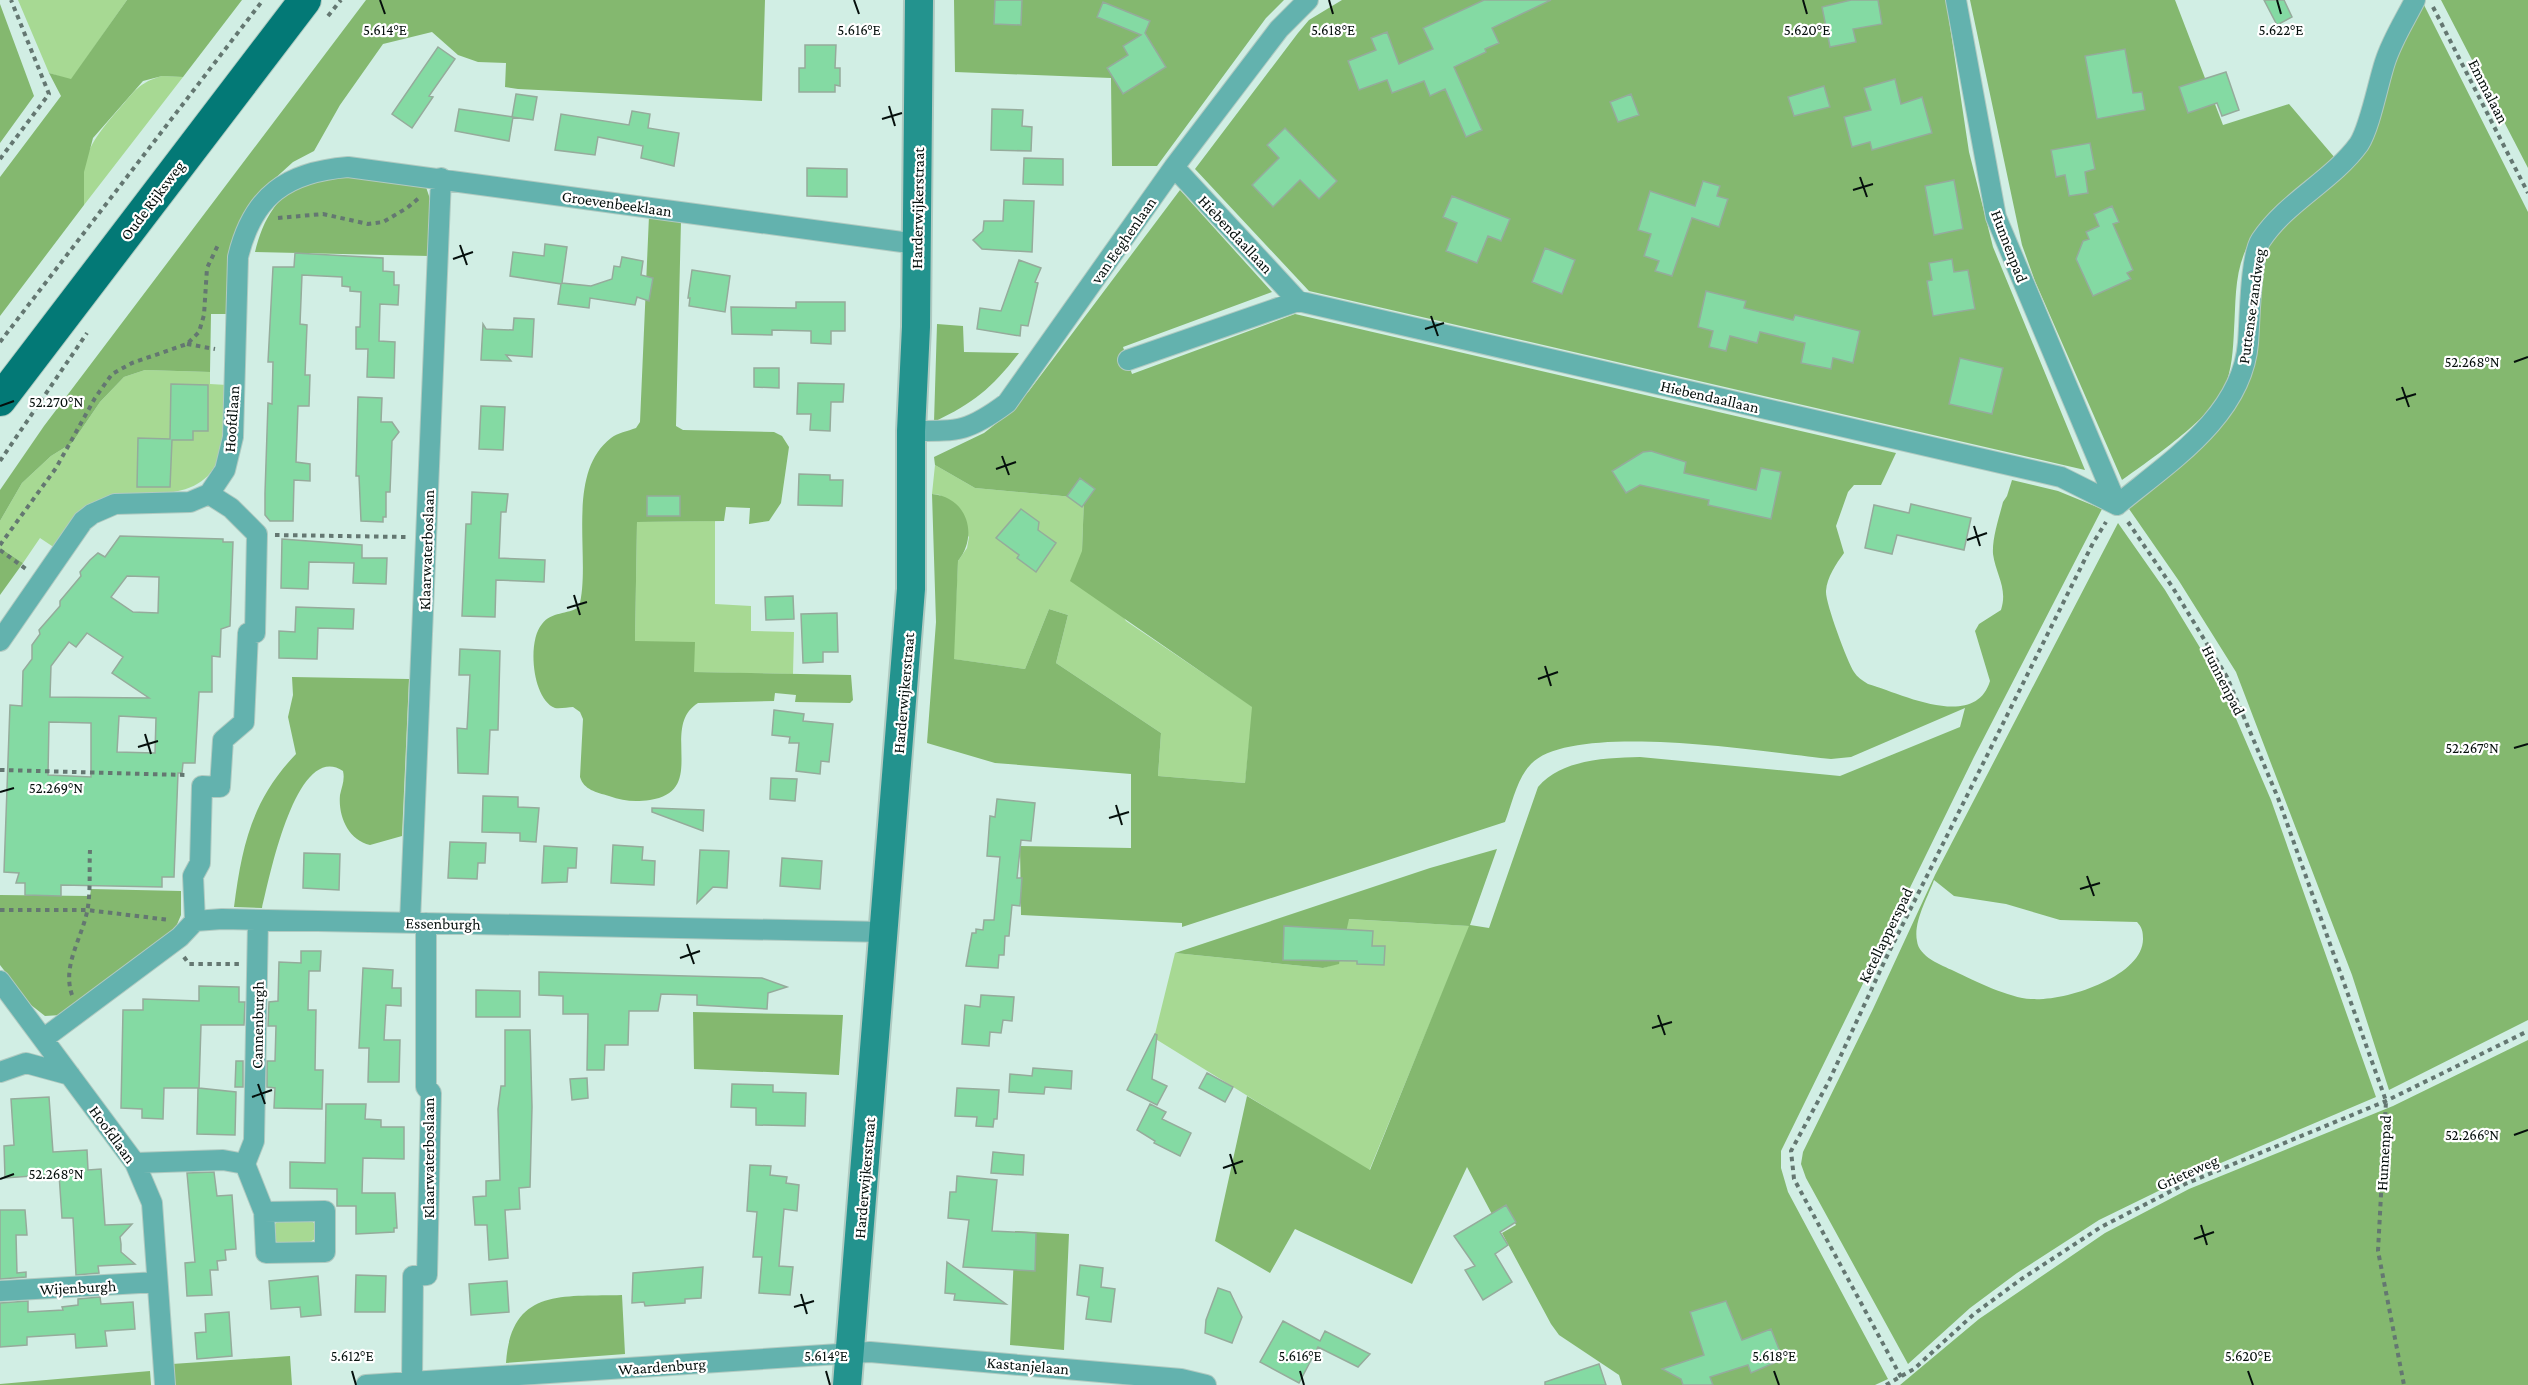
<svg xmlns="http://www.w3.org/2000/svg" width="2528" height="1385" font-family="'Crimson Pro',serif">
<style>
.green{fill:#a7d993}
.forest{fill:#84b86f;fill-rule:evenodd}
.building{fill:#84daa3;stroke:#95ab9b;stroke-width:1.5;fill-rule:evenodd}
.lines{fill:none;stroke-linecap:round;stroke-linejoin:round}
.minor-casing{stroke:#b0cac1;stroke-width:22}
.secondary-casing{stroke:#b0cac1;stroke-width:32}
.primary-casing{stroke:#b0cac1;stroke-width:34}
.path{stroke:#647771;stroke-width:4;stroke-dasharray:4.5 4.5;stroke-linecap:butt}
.minor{stroke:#63b2ae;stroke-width:20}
.secondary{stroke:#23938e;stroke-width:28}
.primary{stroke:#037976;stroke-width:32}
.ticks{fill:none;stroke:#050f0c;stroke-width:2}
.labels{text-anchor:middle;stroke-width:4.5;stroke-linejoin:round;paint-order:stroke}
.street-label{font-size:16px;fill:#050f0c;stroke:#fff}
.ticks-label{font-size:15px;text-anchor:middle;fill:#050f0c;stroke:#fff;stroke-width:4.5;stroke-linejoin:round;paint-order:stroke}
</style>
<rect width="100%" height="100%" fill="#d1eee4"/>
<path class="green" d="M18 0H127L71 80 49 73Z
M162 76 183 77 84 205C78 160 90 142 119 109 135 91 138 83 162 76Z
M145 370 210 372V384L227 385C222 444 231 490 156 494 143 495 120 492 109 498 96 505 68 536 55 548L40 538 23 563 0 548V521L22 483 51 456 72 443 100 402 124 377Z
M935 465 975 488 1084 498 1082 551 1126 621 1253 707 1245 783 1158 776 1161 733 1056 663 1068 615 1049 609 1025 669 953 659 958 561 967 548 969 537 940 495 932 494Z
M715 521V604L751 606V631L794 632 793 674 694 672 635 641 637 522Z
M1348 919 1470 926 1369 1171 1154 1038 1175 953 1323 968 1339 963Z
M278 1221 313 1222 316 1226 315 1239 308 1243H278L274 1240 272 1227Z"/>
<path class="forest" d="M127 0H242L183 77 162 76 143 81 93 138 84 172V205L0 316V177L61 96 49 73 71 79Z
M366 0H765L762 101 518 89 505 87 506 63 478 62 458 55 432 32 383 44 340 105 314 151 293 162 271 182 229 314H211L210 372 145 370 124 377 100 402 72 443 51 456 22 483 0 521V490L44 426Z
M954 0H1284L1266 18 1157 166H1112L1111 78 955 72Z
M1342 0H1946L1969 152 1993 247 2085 470 1309 291 1195 169 1298 33 1309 20Z
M1970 0H2175L2223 125 2289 104 2335 158C2304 185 2268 209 2248 245 2234 272 2236 301 2234 330 2233 350 2232 370 2224 389 2211 418 2149 461 2122 480L2035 281 2022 245Z
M2441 0H2528V168Z
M2423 3 2528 212V1020L2389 1090 2352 975 2236 672 2179 581 2127 506 2221 425 2244 392 2257 349V294L2268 245 2293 218 2350 167 2394 58Z
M0 4 34 96 0 143Z
M350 176 425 184 430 199 429 256 255 252C263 219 278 192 311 180 322 176 338 177 350 176Z
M1180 190 1272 292 1123 347 1132 374 1295 314 1896 453 1881 485H1854L1848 492 1836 526 1844 553C1836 564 1827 577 1826 591 1825 602 1847 661 1854 672 1857 677 1862 680 1868 684 1902 694 1975 731 1990 681L1975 631 1979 624 2001 610C2008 588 1996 575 1993 554 1992 538 1999 518 2003 502L2007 496 2012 480 2058 491 2102 509 1974 757 1781 1151V1168L1788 1192 1888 1379 1875 1385H1622L1619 1375 1559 1335 1551 1324 1502 1233 1516 1225 1508 1211 1494 1218 1467 1167 1412 1284 1295 1229 1270 1273 1215 1241 1247 1096 1370 1170 1469 926 1349 919 1339 964 1323 968 1175 953 1430 868 1497 849 1470 925 1489 928 1538 787C1562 759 1606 758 1640 757L1840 776 1960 727 1965 708 1851 757 1831 759C1771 753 1573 720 1531 764 1517 778 1512 804 1505 822L1182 927V923L1021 915 1020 846 1131 848V774L995 763 927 743 936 622 932 494C967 497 979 535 958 561L954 659 1025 669 1049 609 1068 615 1056 663 1161 733 1158 776 1245 783 1252 707 1070 581 1082 551 1084 498 975 488 935 465 934 457 984 433 1007 415 1029 391Z
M649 216 681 221 676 426 683 430 774 432 782 436 789 447 781 503 769 521 749 524 750 508 726 507 724 521 637 522 635 641 695 642 694 672 851 675 853 700 850 703 795 702 796 695 775 693 774 701 698 703C659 727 709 791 650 800 634 802 623 801 609 796 596 792 584 790 580 777L583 719 580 712 573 707C568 707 560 709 555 708 532 699 527 641 542 624 552 611 567 615 579 607 592 560 564 474 611 438 617 433 628 431 636 428L640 422Z
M937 324 963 326 964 352 1019 353C991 389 975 402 934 422Z
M2118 523 2165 590 2219 679 2271 800 2376 1097 2183 1179 2099 1220 2017 1273 1970 1308 1908 1364 1806 1178 1801 1164 1803 1152 1873 1009 1935 875ZM1934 880 1954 896 2006 904 2060 920 2137 922C2142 927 2143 932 2143 939 2143 977 2063 1002 2031 999 2009 998 1975 981 1954 971 1941 965 1919 957 1917 941 1913 922 1928 897 1934 880Z
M0 548 23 563 0 595Z
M292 677 409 679 402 836 370 845C348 840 338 816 340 795 342 786 345 780 343 771 296 740 269 880 262 908L234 907C242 845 252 800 296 754L288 717 293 695Z
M91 889 181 891V915L173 934 61 1015 45 1016 31 1005 0 965V895L90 896Z
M693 1012 843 1015 839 1075 694 1069Z
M2528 1040V1385H1900L1979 1319 2105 1233 2189 1189 2393 1106Z
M1015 1231 1069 1234 1064 1350 1010 1345Z
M622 1295 625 1354 506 1363C511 1287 563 1297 622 1295Z
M290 1356 292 1385H173L172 1364Z
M150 1371 151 1385H0V1384Z"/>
<path class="building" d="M995 0H1022L1021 25 994 24Z
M1484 0H1551L1492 28 1499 43 1485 49 1486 52 1454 67 1482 130 1466 137 1445 89 1430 96 1424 81 1392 93 1387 80 1359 90 1348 61 1376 50 1371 38 1387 32 1399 64 1433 49 1423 28Z
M1851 0H1878L1882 24 1853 29 1856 42 1830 47 1822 7Z
M2264 0H2284L2292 17 2277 25Z
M1103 2 1150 21 1145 33 1166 67 1123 94 1107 68 1128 55 1123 46 1141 35 1097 17Z
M805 45H836L835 68H840V86L835 85V92H799V68H805Z
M438 47 455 59 429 96 433 97 412 128 392 114Z
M2125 49 2133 93 2142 92 2145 110 2097 119 2085 56Z
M2226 72 2239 110 2222 116 2217 103 2188 113 2179 87Z
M1895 79 1901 104 1922 97 1932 133 1872 150 1870 142 1852 147 1844 117 1871 110 1864 88Z
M1824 86 1830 107 1794 116 1788 97Z
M516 94 537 97 533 120 512 117Z
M1631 94 1639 115 1618 122 1610 102Z
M459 109 513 117 509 141 455 131Z
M992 109 1023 110 1022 126 1032 127 1031 151 991 150Z
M632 111 650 114 648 128 679 133 674 166 641 158 643 146 598 137 595 155 555 150 561 114 629 125Z
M1285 128 1337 181 1319 199 1300 180 1273 207 1252 185 1279 158 1267 145Z
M2090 143 2095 169 2085 172 2088 193 2069 196 2065 175 2056 177 2051 150Z
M1024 158 1063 159V185L1023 184Z
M807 168 847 169V197L807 196Z
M1954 180 1963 229 1934 235 1925 186Z
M1703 181 1720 186 1717 196 1728 199 1719 227 1692 218 1672 276 1655 271 1659 261 1644 256 1651 234 1638 230 1650 191 1695 206Z
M1452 196 1510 219 1501 241 1488 236 1477 263 1446 251 1457 223 1443 217Z
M1004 200 1034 201 1032 252 982 249 973 240 983 231 984 221H1003Z
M2112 206 2119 222 2113 224 2133 270 2127 273 2131 279 2093 296 2076 259 2083 241 2089 239 2086 232 2099 226 2094 214Z
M545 244 567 247 562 283 591 286 612 279 614 266 620 267 622 257 643 261 641 275 653 278 649 301 637 297 635 305 590 298 589 308 558 304 561 284 510 276 513 252 544 256Z
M1545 248 1575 260 1562 294 1532 282Z
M295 253 383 258V271L394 272V285H399L398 305 380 304 379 341 395 342 394 378 367 377 368 349H356V327H360L361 292 350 291V287L342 286V277L302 275 300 324 307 325 305 375H310L309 406H298L296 462 310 464V481L294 480 293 521H270L265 515V493L268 403 272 404 273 362H268L273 267H294Z
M1952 259 1954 272 1968 270 1975 309 1933 316 1927 281 1932 280 1929 263Z
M1019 260 1041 268 1035 282 1038 283 1028 326 1021 325 1020 336 977 329 980 308 1001 311Z
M692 270 730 276 725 312 689 306 690 298H688Z
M1706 291 1746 301 1744 308 1793 320 1795 315 1860 331 1853 363 1833 358 1831 369 1801 363 1805 343 1760 332 1757 343 1730 336 1726 351 1709 347 1713 331 1698 327Z
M796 302H845V331H831V344L811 343V331L772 330V335L732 334 731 307 796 308Z
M514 318 534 319 532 357 506 355 511 361 481 360 483 324 486 329 513 330Z
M1960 358 2003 368 1992 414 1949 404Z
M754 368H779V388L754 387Z
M798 383 844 384 843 402H831L830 431 810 430 811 414H797Z
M171 384 208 385V431H193V440H172L170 487H137L138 438 170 439Z
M358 397 382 398 381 422H392L399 432 392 441 390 492H386V517H383V522L361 521 359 476H356Z
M481 406 505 407 503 450 479 449Z
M1651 451 1686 462 1684 473 1756 490 1761 468 1781 472 1771 519 1708 505 1709 500 1640 485 1626 493 1612 471 1643 452Z
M799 474 830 475V480H843L842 506 798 505Z
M1080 478 1095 489 1082 507 1067 496Z
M472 492 508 494 506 512H501L499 558 545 560 544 582 496 580 495 617 462 616 466 524H471Z
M647 496H680V516H647Z
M1911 504 1971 518 1964 550 1897 535 1892 554 1865 548 1874 505 1909 513Z
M1021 509 1039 522 1038 530 1056 543 1036 572 1017 558 1019 555 996 538Z
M120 536 223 539V542H233L230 626 221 629 220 657 212 656V692H199L195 763H183L182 773H178L174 877H162V887L61 885V896L25 895V883H16L19 873 4 872 10 705 22 706 23 671 32 659V645L40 634 39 630 60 606V601L81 576 80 572 90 560 98 553 105 557ZM127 576 159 577 158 613 133 612 111 597ZM87 633 123 657 112 673 149 698 50 697 51 666 69 642 76 647ZM119 716 156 718 155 753 117 752ZM49 722 91 723V777L48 775Z
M282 539 362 545V558H387L386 584 353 583 354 563 309 562 308 589 281 588Z
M793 596 794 619 766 620 765 597Z
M296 607 354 609 353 629 318 628 317 659 279 658V631L295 632Z
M837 613 838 652H823V662L803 663 801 614Z
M460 649 500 651 498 730H490L488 774 458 773 457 728 467 729 470 675H459Z
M774 710 804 714 803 721 833 724 829 762 821 761 820 774 796 771 799 743H789L790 737 772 735Z
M771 778 797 779 795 801 770 799Z
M483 796 518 797V807L539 808 536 842 520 841V833L482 832Z
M997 799 1035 803 1031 841 1021 840 1017 878H1022L1020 906 1012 905 1009 936H1005L1004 955H999L998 968 966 966 972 933H976V929L983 930 984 920H994L1000 857 987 856 990 816 995 817Z
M652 808 704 810 703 831 652 812Z
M450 842 486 843 485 863H478L477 879 448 878Z
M613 845 643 847 642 860 655 861 654 885 611 883Z
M544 846 577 848 576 868H568L567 882 542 883Z
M700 850 729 851 727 888 713 887 697 903Z
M304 853 340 854 339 890 303 888Z
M782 858 822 861 820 889 780 886Z
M1284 926 1373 931 1372 946H1385L1384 965 1357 964V961L1283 960Z
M301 951H321L320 971H309L308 1010H316L315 1070H323L322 1109 274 1108 275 1088 267 1087V1061H275L276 1026H268L269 1002 278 1001 279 962 301 963Z
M363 968 393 970 392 988H401V1006L386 1005 384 1040H400L399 1082H368L369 1048H359Z
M539 972 762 978 787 987 768 993 767 1009 697 1005V995L661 994 658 1011H629L628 1045H605L604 1070H587L588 1014H563V996L539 995Z
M199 986 239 987V1002H245L244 1025H201L199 1088 236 1092 235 1135 197 1134 198 1088H164L163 1119 142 1118V1109L121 1108 123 1010H143V999L199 1001Z
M476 990 520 991V1017H476Z
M981 995 1014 997 1012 1021 1003 1020 1001 1033 990 1032 989 1046 962 1044 965 1005 980 1007Z
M505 1030H530L532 1107 530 1187 519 1188 520 1209 505 1210 508 1258 489 1260 487 1225H475L473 1197 486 1196V1181L500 1180 498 1109 501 1086H505Z
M1155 1034 1157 1035 1152 1079 1167 1086 1157 1105 1127 1090Z
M236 1061H243V1087H235Z
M1033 1068 1072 1071 1071 1089 1045 1087 1044 1094 1009 1092 1010 1074 1032 1076Z
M1207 1073 1233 1087 1225 1102 1199 1088Z
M587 1078 588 1098 572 1100 570 1079Z
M732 1084 773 1085V1092L806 1093 805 1126 756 1125V1108L731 1107Z
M957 1088 999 1090 997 1119H994L993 1127 976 1126 977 1117 955 1116Z
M49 1097 53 1152 87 1150 88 1170 101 1169 105 1225 132 1224 120 1237 121 1244V1252L135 1264 98 1266 99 1273 76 1275 73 1218H62L59 1174 5 1178 4 1146 14 1145 11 1099Z
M326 1104H366L365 1119 381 1120V1127H404V1159L363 1158 362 1193H395L397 1228H394V1232L356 1234V1206H337V1189L290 1188V1162L325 1163Z
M1150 1104 1166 1112 1162 1119 1191 1133 1180 1156 1154 1143 1155 1141 1137 1130Z
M993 1152 1024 1155 1023 1175 991 1173Z
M750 1165 771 1166 770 1175 787 1177 786 1183 799 1185 797 1211 784 1209 779 1266 793 1267 790 1295 759 1293 762 1257H753L757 1212 747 1211Z
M214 1172 217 1196 232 1195 236 1249 225 1250 226 1260 217 1261 218 1270H210L212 1295 187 1296 185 1263 195 1262 187 1173Z
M957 1176 997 1180 992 1231 1036 1233 1035 1271 963 1267 969 1220 948 1218 950 1192H956Z
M1506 1205 1516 1222 1500 1232 1508 1245 1495 1254 1512 1282 1483 1300 1465 1270 1475 1266 1454 1236Z
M0 1210H25L27 1235H16L17 1273 26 1272V1277L0 1279Z
M947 1262 1006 1304 954 1300 955 1294 945 1293Z
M1080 1265 1103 1268 1101 1287 1115 1289 1111 1322 1086 1319 1089 1297 1077 1295Z
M703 1267 701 1298 685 1299V1303L645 1306 644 1302 632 1303 633 1273Z
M356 1275 386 1276 385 1312H355Z
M318 1276 321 1315 301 1317 300 1307 271 1309 269 1281Z
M507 1281 509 1312 471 1315 469 1284Z
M1218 1288 1230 1292 1242 1317 1232 1343 1205 1333 1206 1320Z
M100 1297 101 1304 133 1302 135 1329 105 1331 107 1346 76 1348 75 1334 27 1337V1345L0 1347V1303L28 1301V1312L63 1310 62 1307 78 1305V1299Z
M1726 1301 1742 1340 1771 1329 1783 1359 1751 1373 1748 1365 1710 1377 1713 1385H1683L1681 1379 1662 1369 1704 1355 1690 1312Z
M229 1312 232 1356 197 1359 195 1333 206 1332 205 1314Z
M1283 1321 1320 1341 1325 1331 1370 1354 1358 1367 1318 1347 1299 1383 1260 1362Z
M1599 1364 1606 1385H1545V1382Z"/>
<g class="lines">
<defs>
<path id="minor" d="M1956 0 1996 217 2117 505
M1174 167 1298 301
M1128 360 1298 301 2061 477 2117 505
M911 431C959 431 968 432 1007 403L1174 167 1279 29 1308 0
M2117 505C2169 462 2242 416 2248 343 2250 321 2250 256 2261 240 2287 201 2332 181 2359 144 2370 127 2378 83 2385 62 2392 40 2405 20 2415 0
M0 641 83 521 92 514 115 504 190 502 209 494 225 470 233 437 238 257C253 195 287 172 348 167L917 244
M195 921 193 876 200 863 202 786 220 787 223 740 244 722 248 633H255L257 534 231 508 209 494
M410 922 441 178
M0 981 135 1163 152 1203 165 1385
M43 1039 180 937 195 921 222 919 884 932
M0 1072 26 1063 70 1075
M135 1163 223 1160 245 1164 254 1141 258 920
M245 1164 264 1212 325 1211V1252L266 1253 264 1212
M0 1291 157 1282
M412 1382 413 1276 427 1275 431 1093 426 1087V923
M366 1385 870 1352 1181 1379 1206 1385"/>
<path id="secondary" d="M847 1385 911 589V431L916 327 919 0"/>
<path id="primary" d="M0 400 305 0"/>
</defs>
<use href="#minor" class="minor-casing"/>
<use href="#secondary" class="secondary-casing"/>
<use href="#primary" class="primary-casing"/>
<path class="path" d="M2433 7 2528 193
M328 16 341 0
M0 159 49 94 11 0
M278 218 323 214 368 224 383 222 407 208 420 197
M0 342 263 0
M187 344 215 349
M0 461 87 333
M2128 522 2173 588 2227 677 2278 798 2386 1101 2378 1251 2404 1385
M275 535 406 537
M0 545 56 468 95 398 112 374 132 363 187 344 199 332 204 315 207 268 219 243
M0 550 26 569
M0 770 185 775
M0 910H87L170 920
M184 957 189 964H239
M72 995C62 966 81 940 87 912 91 893 89 870 90 850
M1901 1377 1794 1179 1791 1151 1829 1081 1886 958 2093 543 2106 522
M1886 1385 1914 1369 1974 1314 2020 1280 2101 1227 2185 1184 2386 1101 2528 1031"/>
<use href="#minor" class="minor"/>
<use href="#secondary" class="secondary"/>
<use href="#primary" class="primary"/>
</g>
<path class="ticks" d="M380 0 385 14M854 0 859 14M1329 0 1333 14M1803 0 1807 14M2277 0 2281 14M889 106 895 126M882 119 902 113M1860 177 1867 197M1853 190 1873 184M460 245 467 265M453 259 473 252M1431 316 1438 336M1425 329 1444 323M2514 362 2528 357M2402 387 2409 407M2396 400 2416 394M0 406 14 401M1002 456 1009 475M996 469 1016 462M1974 526 1980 546M1967 540 1987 533M574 595 580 615M567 608 587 602M1545 666 1551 686M1538 679 1558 672M145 734 151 754M138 747 158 741M2514 748 2528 744M0 792 14 788M1116 805 1122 825M1109 818 1129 812M2087 876 2094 896M2080 889 2100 883M687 944 694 964M680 958 700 951M1658 1015 1665 1035M1652 1028 1672 1022M258 1084 265 1104M252 1097 272 1090M2514 1135 2528 1130M1230 1154 1236 1174M1223 1168 1243 1161M0 1179 14 1174M2201 1225 2207 1245M2194 1239 2214 1232M801 1294 807 1314M794 1307 814 1301M352 1371 356 1385M826 1371 830 1385M1300 1371 1304 1385M1774 1371 1779 1385M2248 1371 2253 1385"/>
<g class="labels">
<g class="street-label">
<text transform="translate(2489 91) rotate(63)" y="6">Emmalaan</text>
<text transform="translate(152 200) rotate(-53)" y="6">Oude Rijksweg</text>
<text transform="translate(617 203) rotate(8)" y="6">Groevenbeeklaan</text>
<text transform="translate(917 208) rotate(-89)" y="6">Harderwijkerstraat</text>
<text transform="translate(1236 234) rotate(47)" y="6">Hiebendaallaan</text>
<text transform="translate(1123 240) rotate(-55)" y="6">van Eeghenlaan</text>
<text transform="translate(2010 246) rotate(69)" y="6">Hunnenpad</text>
<text transform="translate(2251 306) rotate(-82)" y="6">Puttense zandweg</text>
<text transform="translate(1710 396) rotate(13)" y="6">Hiebendaallaan</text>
<text transform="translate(231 419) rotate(-86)" y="6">Hoofdlaan</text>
<text transform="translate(426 550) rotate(-88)" y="6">Klaarwaterboslaan</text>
<text transform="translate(2224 680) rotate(63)" y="6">Hunnenpad</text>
<text transform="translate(903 693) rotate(-85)" y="6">Harderwijkerstraat</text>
<text transform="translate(443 923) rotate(1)" y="6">Essenburgh</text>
<text transform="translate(1885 935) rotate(-64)" y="6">Ketellapperspad</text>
<text transform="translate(257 1025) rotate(-89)" y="6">Cannenburgh</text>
<text transform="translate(113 1134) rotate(54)" y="6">Hoofdlaan</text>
<text transform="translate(2383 1153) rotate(-87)" y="6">Hunnenpad</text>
<text transform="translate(428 1158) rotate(-90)" y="6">Klaarwaterboslaan</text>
<text transform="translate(2187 1172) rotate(-24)" y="6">Grieteweg</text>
<text transform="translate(864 1178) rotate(-85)" y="6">Harderwijkerstraat</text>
<text transform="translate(78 1287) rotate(-3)" y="6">Wijenburgh</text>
<text transform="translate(1028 1365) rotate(5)" y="6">Kastanjelaan</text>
<text transform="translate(662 1366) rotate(-4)" y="6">Waardenburg</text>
</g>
</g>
<g class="ticks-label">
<text x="385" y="35">5.614°E</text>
<text x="859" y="35">5.616°E</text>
<text x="1333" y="35">5.618°E</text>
<text x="1807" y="35">5.620°E</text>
<text x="2281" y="35">5.622°E</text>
<text x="2472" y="367">52.268°N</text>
<text x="56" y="407">52.270°N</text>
<text x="2472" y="753">52.267°N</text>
<text x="56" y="793">52.269°N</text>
<text x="2472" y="1140">52.266°N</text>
<text x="56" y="1179">52.268°N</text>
<text x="352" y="1361">5.612°E</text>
<text x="826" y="1361">5.614°E</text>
<text x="1300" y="1361">5.616°E</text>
<text x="1774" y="1361">5.618°E</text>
<text x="2248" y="1361">5.620°E</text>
</g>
</svg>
